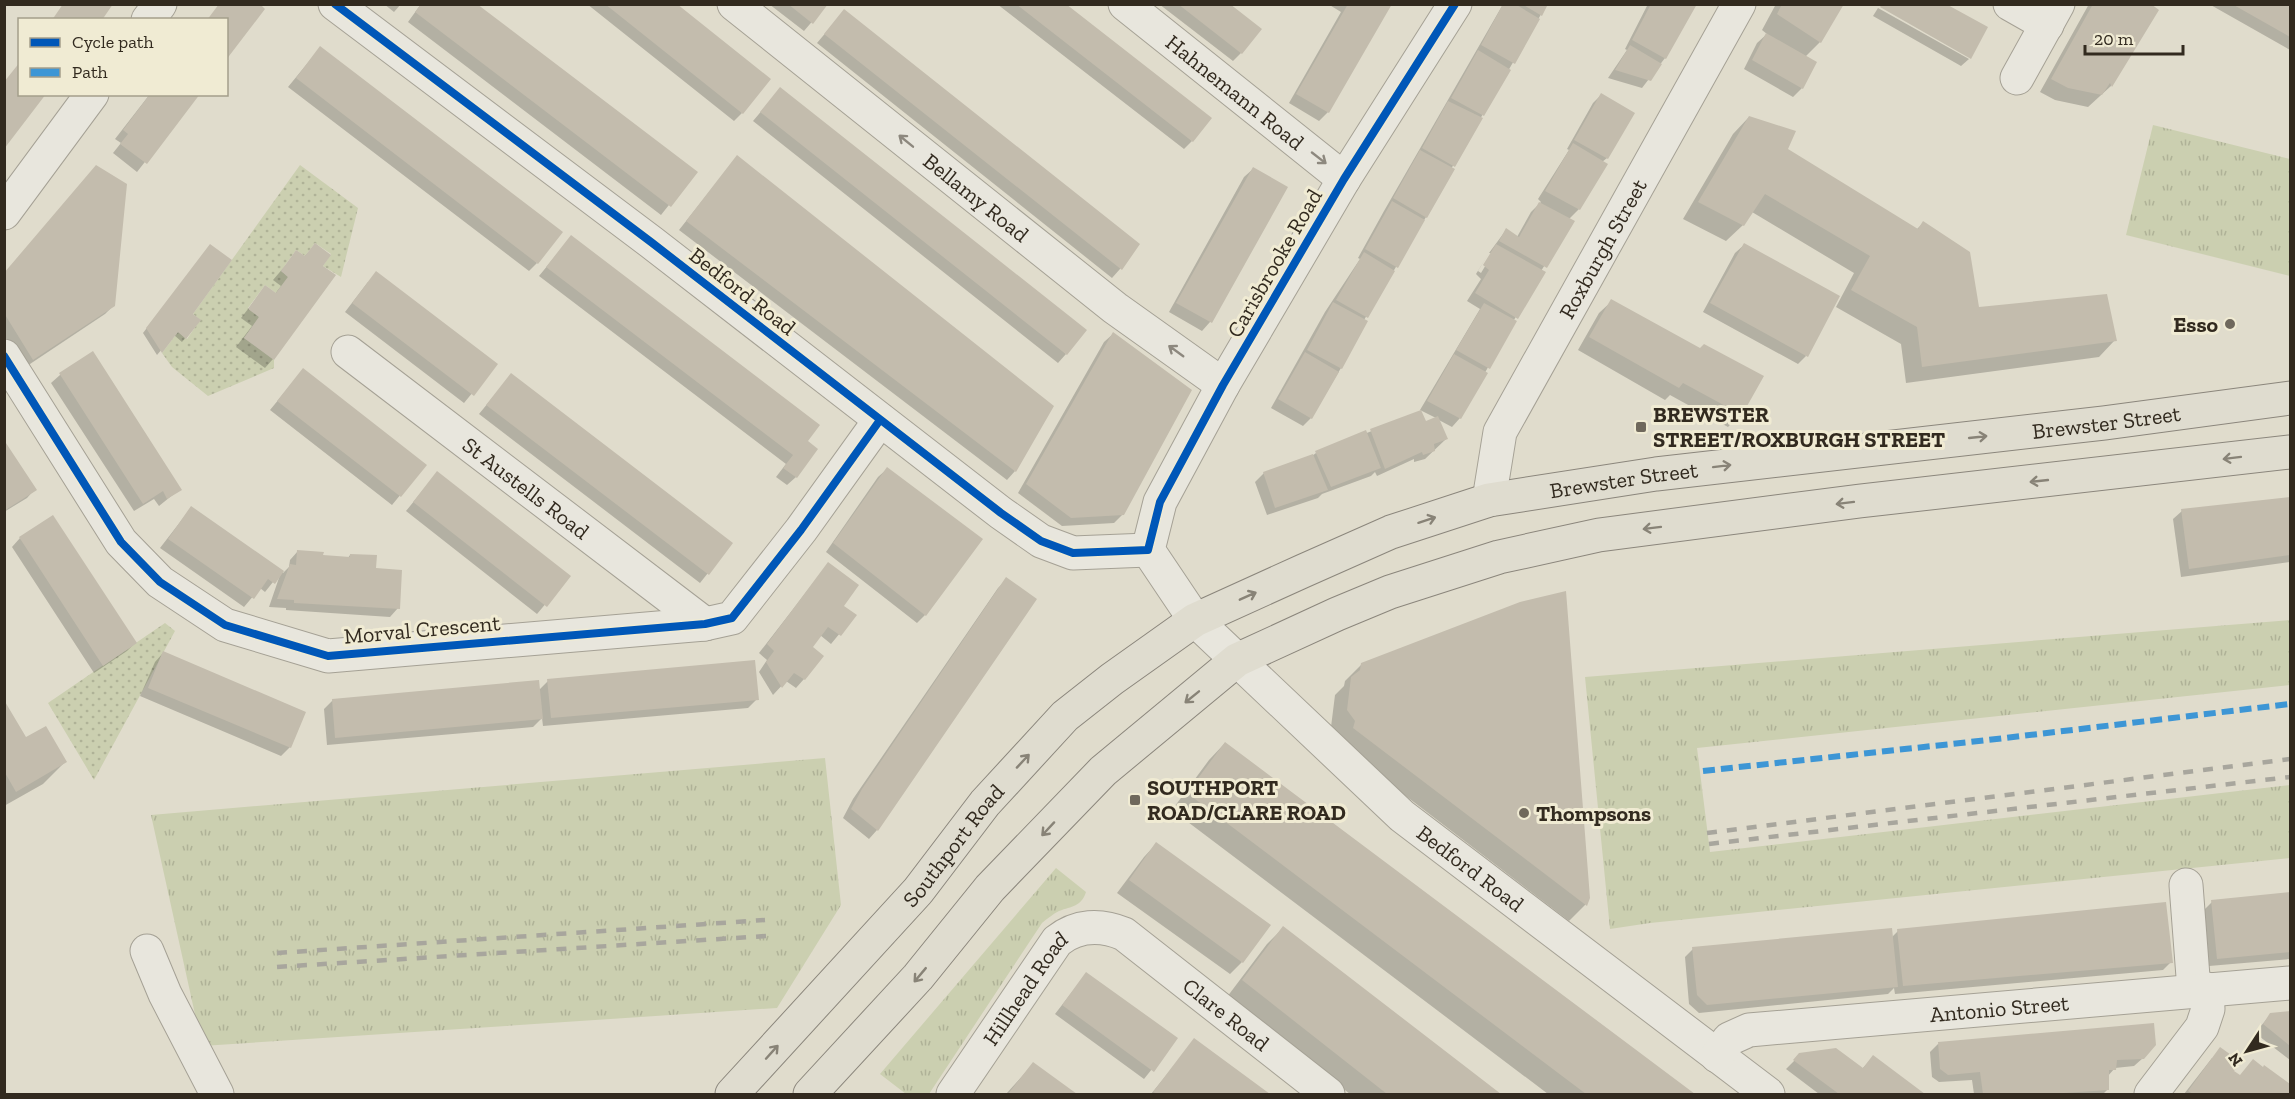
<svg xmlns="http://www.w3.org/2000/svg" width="2295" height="1099" font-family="'Zilla Slab',serif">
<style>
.grass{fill:url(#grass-tufts)}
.garden{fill:url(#garden-dots)}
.shadow{fill:#0003}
.building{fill:#c3bcad}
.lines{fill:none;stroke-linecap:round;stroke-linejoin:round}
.street-casing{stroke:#a5a195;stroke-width:35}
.primary-casing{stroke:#8b867c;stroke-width:35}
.street{stroke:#e8e6dd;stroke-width:33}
.primary{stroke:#dfdccf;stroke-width:33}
.rail{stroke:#a8a69d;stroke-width:4.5;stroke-dasharray:10 10;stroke-linecap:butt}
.quiet{stroke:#3d96d5;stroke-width:6;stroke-dasharray:12 6;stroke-linecap:butt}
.cycleway-casing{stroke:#f0ebd3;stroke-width:11}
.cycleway{stroke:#0057b8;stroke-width:8}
.oneway{stroke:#8d887e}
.oneway2{stroke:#888377}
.poi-dot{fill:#6f685c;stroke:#f0ebd3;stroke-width:2}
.labels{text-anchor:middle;stroke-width:6;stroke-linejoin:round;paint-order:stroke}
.street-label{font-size:22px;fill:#322a1f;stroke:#f0ebd3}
.poi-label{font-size:22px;font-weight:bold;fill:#322a1f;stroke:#f0ebd3;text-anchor:start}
</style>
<defs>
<pattern id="grass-tufts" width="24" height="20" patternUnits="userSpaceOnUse" patternTransform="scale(1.5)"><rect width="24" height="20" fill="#cbcfb0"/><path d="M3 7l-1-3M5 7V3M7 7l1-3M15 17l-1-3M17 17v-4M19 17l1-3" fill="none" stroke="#afb297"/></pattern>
<pattern id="garden-dots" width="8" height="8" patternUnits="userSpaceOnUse" patternTransform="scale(1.5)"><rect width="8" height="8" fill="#cbcfb0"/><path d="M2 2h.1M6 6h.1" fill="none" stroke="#afb297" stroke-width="1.8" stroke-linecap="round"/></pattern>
</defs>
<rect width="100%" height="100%" fill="#e0dccc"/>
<path class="grass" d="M2153 125 2290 159V276L2126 235Z
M2290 620V685L1697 748 1710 852 2290 785V858L1650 923 1610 929 1585 677Z
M825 758 841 905 777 1008 202 1046 151 815Z
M1056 868 1086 892C1081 907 1072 906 1059 911 1053 914 1047 919 1042 923L929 1094H906L880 1074Z"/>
<path class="garden" d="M300 165 358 208 341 277 323 266 331 254 315 243 305 256 296 250 281 271 288 277 276 293 265 285 248 308 259 317 244 338 274 360V368L208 396 172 367 162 353 178 332 187 339 200 320 193 314Z
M165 623 175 631 94 780 48 703Z"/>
<path class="shadow" d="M384 4H401L394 12Z
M421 4 695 172 661 215 408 22Z
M587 4H675L742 113 734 121Z
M769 4H827L804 31Z
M997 4H1064L1192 141 1184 149Z
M1159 4H1227L1241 53 1233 61Z
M1328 4H1390L1328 112 1319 121 1289 103 1341 12Z
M1500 4H1547L1451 169 1426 217 1364 320 1341 368 1311 418 1303 426 1271 408 1325 312 1360 259 1358 258 1384 211 1502 6Z
M1648 4H1695L1665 58 1642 88 1608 78 1627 50 1625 49Z
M1776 4H1843L1820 42 1805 57 1815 63 1802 88 1793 97 1744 69 1757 43 1767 34 1762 30Z
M2089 4H2148L2157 11 2111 86 2088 107 2055 100 2040 92Z
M2209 4H2290V50Z
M1878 8 1969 59 1961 66 1873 16Z
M844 11 1138 244 1120 269 1112 278 817 43Z
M320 48 537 263 529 271 288 87Z
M780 89 1066 354 1058 363 753 121Z
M150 94H198L137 172 113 153 121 143 115 139Z
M1601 95 1607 158 1602 162 1579 209 1569 219 1573 221 1541 271 1460 418 1452 427 1437 419 1446 439 1425 459 1414 462V459L1377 476 1375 472 1371 476 1322 494 1318 498 1267 515 1255 482 1264 473 1312 456 1316 453 1420 412 1425 423 1436 418 1420 410 1480 309 1467 301 1481 279 1476 274 1489 253 1478 271 1481 273 1493 253H1489L1506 230 1517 237 1531 212 1541 202 1538 199 1569 150 1567 149 1593 103Z
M1749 117 1786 149 1916 230 1923 223 1977 309 2115 340 2099 357 1906 383 1901 344 1836 307 1854 273 1752 212 1743 225 1726 241 1683 219 1733 134Z
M737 157 1015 471 1007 480 679 230Z
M1253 169 1286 187 1210 322 1202 331 1169 312 1244 177Z
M571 237 806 441 796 477 787 485 776 477 786 464 539 276Z
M315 245 321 267 333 275 273 359 265 368 236 347 252 326 241 318 265 287 275 294 281 286 273 280 297 252 304 257Z
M1744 245 1806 356 1798 364 1703 312 1735 253Z
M207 250 185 338 182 342 174 335 157 355 143 333Z
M4 273 114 305 105 314 24 368 4 335Z
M368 282 496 364 464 403 345 312Z
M1612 301 1700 350 1762 377 1740 414 1728 427 1670 395 1665 400 1578 350 1599 313Z
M1113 334 1123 514 1114 523 1062 526 1018 493 1104 342Z
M93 353 180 489 159 506 154 499 134 511 51 383 60 375Z
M303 370 425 465 392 505 270 410Z
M511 375 731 544 700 583 479 414Z
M4 443 35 489 27 498 4 512Z
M887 469 925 615 917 623 826 552 878 477Z
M437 473 569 576 537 614 406 511Z
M2290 498V562L2181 577 2173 519 2182 511Z
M191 508 283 573 289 567 290 560 298 551 322 557 348 558 350 555 374 570 398 608 390 617 286 610V608L269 607 281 572 265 592 260 588 244 607 160 548Z
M20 538 135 643 127 651 94 673 12 547Z
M828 564 842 606 854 616 831 644 820 635 811 648 804 679 796 688 786 681 773 695 759 672 767 660 759 653Z
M1007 579 1035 599 877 830 869 839 843 818 853 799 998 588Z
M163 653 290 747 281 756 140 696 155 662Z
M1362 664 1588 897 1585 905 1569 921 1338 744 1331 727 1335 695 1344 686 1345 681Z
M548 681 757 699 748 708 543 726 542 718 533 727 327 745 324 709 333 700 539 690Z
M4 703 25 740 65 762 43 784 4 806Z
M1225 743 1693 1094H1548L1172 810 1209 760Z
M1156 844 1242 962 1230 974 1117 893 1144 857Z
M2290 894V959L2209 966 2204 910 2212 902Z
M1283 928 1499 1094H1350L1227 997 1267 944Z
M1898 931 2171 962 2163 970 1895 994 1894 988 1888 994 1699 1013 1689 1004 1685 957 1693 949 1892 937Z
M1086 974 1176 1039 1144 1079 1055 1014Z
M2290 1012V1060L2255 1033 2271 1014Z
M1195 1040 1267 1094H1151Z
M1938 1044 2143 1058 2134 1066 2115 1068 2107 1077 2108 1089 2103 1094H1974L1972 1080 1939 1082 1932 1077 1930 1052Z
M1800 1055 1862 1069 1873 1057 1922 1094H1819L1786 1069Z
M2212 1058 2239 1076 2265 1067 2290 1086V1094H2184Z
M1033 1064 1074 1094H1006Z"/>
<path class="building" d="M63 4H113L102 20H52Z
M219 4H260L265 9 226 60V20H207Z
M421 4H477L698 172 671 207 415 12Z
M605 4H677L771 79 743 114Z
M788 4H828L813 24Z
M1016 4H1066L1212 118 1193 142Z
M1178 4H1230L1262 29 1242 54Z
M1348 4H1392L1329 113 1296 94Z
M1503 4H1515L1540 19 1515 64 1481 45Z
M1522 4H1548L1542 16Z
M1651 4H1697L1666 59 1632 40Z
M1782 4H1844L1821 43 1777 14Z
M1882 4H1946L1988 27 1971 59 1880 7Z
M2093 4H2151L2159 10 2112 87 2110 83 2102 95 2068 88 2051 79Z
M2232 4H2290V37Z
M844 9 1140 244 1122 270 824 34Z
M1766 33 1817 62 1803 89 1752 60Z
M1630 45 1662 64 1651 81 1615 70Z
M320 46 563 232 538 264 296 78Z
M1478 50 1511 70 1484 116 1451 98Z
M20 62V94H46L4 149V82Z
M780 87 1087 330 1067 355 760 112Z
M1601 93 1635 113 1608 159 1574 140Z
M150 94H200L147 164 120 144 128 134 123 130Z
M1448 101 1483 118 1455 167 1422 148Z
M1749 116 1796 131 1788 149 1918 229 1923 221 1970 252 1979 307 2107 294 2117 341 1922 367 1917 327 1851 290 1870 256 1765 194 1744 226 1698 202Z
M1573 143 1608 164 1580 210 1545 191Z
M1420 150 1455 169 1427 218 1393 198Z
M737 155 1054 406 1016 472 686 221Z
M96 165 127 184 115 306 33 360 4 313V273Z
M1253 167 1288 187 1212 323 1176 303Z
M1392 201 1425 220 1398 268 1365 249Z
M1539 202 1575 221 1547 268 1499 241 1506 228 1519 237Z
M571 235 820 425 808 441 818 449 797 478 783 468 793 455 546 267Z
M315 243 331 255 323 266 336 275 274 360 244 338 259 317 248 309 265 285 276 293 288 277 281 271 296 250 305 256Z
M1744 243 1840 296 1808 357 1710 303Z
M210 244 232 260 193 314 201 320 186 339 178 332 162 353 146 328Z
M1496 244 1546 272 1518 319 1475 293 1489 270 1483 265Z
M1364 252 1395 271 1368 318 1336 300Z
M376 271 498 364 474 396 352 303Z
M1611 299 1700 348 1704 344 1764 376 1742 415 1683 383 1679 388 1589 337Z
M1333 302 1368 321 1342 369 1307 350Z
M1484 303 1517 321 1490 369 1456 350Z
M1113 332 1192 390 1124 515 1071 518 1026 484Z
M93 351 182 490 167 499 163 491 143 504 59 373Z
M1305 352 1339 372 1312 419 1278 399Z
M1454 354 1488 373 1461 419 1427 401Z
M303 368 427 465 401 497 277 401Z
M511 373 733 543 709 575 486 405Z
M1421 410 1426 421 1438 416 1448 439 1434 444 1435 451 1423 455 1422 452 1385 469 1370 429Z
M1366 430 1381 468 1331 487 1315 451Z
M4 440 37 490 4 511Z
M1313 454 1328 490 1275 508 1263 472Z
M887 467 983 539 926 616 833 543Z
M437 471 571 576 547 607 413 502Z
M2290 497V555L2189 569 2181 509Z
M191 506 284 571 275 584 268 579 254 599 168 539Z
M53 515 137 643 103 666 19 537Z
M297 550 324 552 323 555 350 557V554L377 555 376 568 402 570 400 609 294 603V600L277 599 290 564 296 565Z
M828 562 859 585 844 606 857 615 841 636 828 627 813 647 824 656 805 680 794 673 782 688 766 662 774 651 767 644Z
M1006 577 1037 599 878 831 851 809 862 789Z
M1566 591 1590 898 1587 906 1353 728 1355 721 1347 710 1351 677 1360 670 1361 663 1520 602Z
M163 651 306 712 291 748 148 688Z
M755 660 759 700 551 718 547 679Z
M539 680 543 719 335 738 332 699Z
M4 700 26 737 46 726 67 762 16 792 4 771Z
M1225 742 1695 1094H1586L1187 793Z
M1156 842 1271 925 1243 963 1129 880Z
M2290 892V952L2217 959 2211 900Z
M2166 902 2173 963 1903 986 1897 929Z
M1283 926 1501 1094H1387L1242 980Z
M1892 928 1898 987 1707 1005 1697 995 1692 947Z
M1086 972 1178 1038 1154 1072 1062 1005Z
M2290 1011V1046L2263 1024 2270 1013Z
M2154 1023 2156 1045 2144 1059 2117 1060 2116 1070H2109V1090L2049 1094H1983L1980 1072 1948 1075 1940 1069 1938 1042Z
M1194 1038 1270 1094H1157L1153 1092Z
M2220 1047 2241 1062 2234 1071 2240 1075 2253 1059 2263 1067 2264 1065 2290 1084V1094H2193L2188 1091Z
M1836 1048 1863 1068 1873 1055 1925 1094H1839L1793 1060 1799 1053Z
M1033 1062 1077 1094H1008Z"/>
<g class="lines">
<defs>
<g id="street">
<path d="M335 4 651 242 1001 513 1041 541 1073 553 1148 550"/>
<path id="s1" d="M734 4 1115 308 1223 385"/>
<path id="s2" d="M1125 4 1344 179"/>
<path id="s3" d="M1455 4 1344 179 1223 385 1160 502 1148 550 1195 620 1402 816 1768 1094"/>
<path d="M2010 4 2047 25"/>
<path d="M148 20 160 4"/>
<path d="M2017 78 2058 4"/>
<path d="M4 213 92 94"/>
<path id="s4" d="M348 352 705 624"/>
<path d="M4 356 121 542 160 582 225 625 328 656 705 624 732 618 801 530 880 420"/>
<path id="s5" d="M1489 500 1500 432 1739 4"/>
<path d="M2186 885 2194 990"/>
<path d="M147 951 165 994 217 1094"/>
<path id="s6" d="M1717 1056 1729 1039 1749 1030 2290 983"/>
<path id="s7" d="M953 1094 1057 941C1077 925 1100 924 1124 934L1328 1094"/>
<path d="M2151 1094 2202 1027 2208 1009 2207 989"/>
</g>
<g id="primary">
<path id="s8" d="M732 1094 918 891 985 803 1065 716 1112 679 1195 620 1303 571 1391 532 1489 500 1656 474 2104 423 2290 398"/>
<path d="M810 1094 918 977 990 888 1103 771 1237 660 1337 614 1390 592 1499 557 1599 535 1860 501 2290 452"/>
</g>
</defs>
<use href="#street" class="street-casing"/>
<use href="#primary" class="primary-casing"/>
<use href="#street" class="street"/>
<use href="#primary" class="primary"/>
<path class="rail" d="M1707 833 2290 759
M1709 844 2290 777
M277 953 765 920
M277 967 766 936"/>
<path class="quiet" d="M1703 771 1988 740 2290 704"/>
<defs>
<path id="cycleway" d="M335 4 651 242 1001 513 1041 541 1073 553 1148 550 1160 502 1223 385 1344 179 1455 4
M4 356 121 542 160 582 225 625 328 656 705 624 732 618 801 530 880 420"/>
</defs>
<use href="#cycleway" class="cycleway-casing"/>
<use href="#cycleway" class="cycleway"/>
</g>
<defs><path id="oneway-shaft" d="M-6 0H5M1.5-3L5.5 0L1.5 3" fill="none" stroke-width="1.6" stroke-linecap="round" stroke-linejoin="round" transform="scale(1.5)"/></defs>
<g class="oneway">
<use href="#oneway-shaft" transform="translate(906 141) rotate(-141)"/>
<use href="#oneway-shaft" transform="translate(1319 158) rotate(38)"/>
<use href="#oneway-shaft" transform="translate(1176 351) rotate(-144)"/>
</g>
<g class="oneway2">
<use href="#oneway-shaft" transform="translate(1978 437) rotate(-6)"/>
<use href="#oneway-shaft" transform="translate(2232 458) rotate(173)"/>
<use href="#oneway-shaft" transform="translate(1722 466) rotate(-7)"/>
<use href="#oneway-shaft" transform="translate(2039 481) rotate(174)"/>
<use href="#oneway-shaft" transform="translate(1845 503) rotate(173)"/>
<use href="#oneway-shaft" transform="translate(1427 520) rotate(-18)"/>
<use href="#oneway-shaft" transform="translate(1652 528) rotate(173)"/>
<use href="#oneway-shaft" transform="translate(1248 596) rotate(-24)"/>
<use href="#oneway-shaft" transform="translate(1192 697) rotate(141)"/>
<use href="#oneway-shaft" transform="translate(1023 761) rotate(-47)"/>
<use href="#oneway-shaft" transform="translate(1048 829) rotate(133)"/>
<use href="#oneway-shaft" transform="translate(920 975) rotate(130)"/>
<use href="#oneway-shaft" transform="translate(772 1052) rotate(-48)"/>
</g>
<g class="poi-dot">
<circle cx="2230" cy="324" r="6"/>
<rect x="1635" y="421" width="12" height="12" rx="3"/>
<rect x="1129" y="794" width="12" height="12" rx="3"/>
<circle cx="1524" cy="813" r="6"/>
</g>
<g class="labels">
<g class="street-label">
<text dy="8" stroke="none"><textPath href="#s2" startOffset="141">Hahnemann Road</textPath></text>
<text dy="8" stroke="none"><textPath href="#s1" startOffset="310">Bellamy Road</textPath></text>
<text dy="8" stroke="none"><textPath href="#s5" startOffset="279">Roxburgh Street</textPath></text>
<text transform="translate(1274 263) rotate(-60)" y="8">Carisbrooke Road</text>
<text transform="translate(743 291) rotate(38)" y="8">Bedford Road</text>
<text dy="8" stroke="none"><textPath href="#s8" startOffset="1606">Brewster Street</textPath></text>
<text dy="8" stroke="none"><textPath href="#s8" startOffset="1120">Brewster Street</textPath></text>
<text dy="8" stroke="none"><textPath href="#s4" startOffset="224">St Austells Road</textPath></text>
<text transform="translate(422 629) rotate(-5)" y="8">Morval Crescent</text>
<text dy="8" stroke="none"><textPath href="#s8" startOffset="333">Southport Road</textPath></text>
<text dy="8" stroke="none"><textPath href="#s3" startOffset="1084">Bedford Road</textPath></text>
<text dy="8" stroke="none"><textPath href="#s7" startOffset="128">Hillhead Road</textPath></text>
<text dy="8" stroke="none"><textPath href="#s6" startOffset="294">Antonio Street</textPath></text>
<text dy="8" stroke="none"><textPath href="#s7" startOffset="386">Clare Road</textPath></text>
</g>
<g class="poi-label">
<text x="2218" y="332" text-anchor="end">Esso</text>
<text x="1653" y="422">BREWSTER<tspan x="1653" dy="25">STREET/ROXBURGH STREET</tspan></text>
<text x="1147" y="795">SOUTHPORT<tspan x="1147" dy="25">ROAD/CLARE ROAD</tspan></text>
<text x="1536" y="821">Thompsons</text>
</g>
</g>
<rect width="2295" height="1099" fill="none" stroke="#322a1f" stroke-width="12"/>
<rect x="18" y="18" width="210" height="78" fill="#f0ebd3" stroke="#a49e8b" stroke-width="1.5"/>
<rect x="30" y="38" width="30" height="9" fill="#0057b8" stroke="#a49e8b" stroke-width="1.5"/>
<text x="72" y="48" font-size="18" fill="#322a1f">Cycle path</text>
<rect x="30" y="68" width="30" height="9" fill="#3d96d5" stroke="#a49e8b" stroke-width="1.5"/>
<text x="72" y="78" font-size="18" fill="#322a1f">Path</text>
<g transform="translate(2247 1051) rotate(234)" stroke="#f0ebd3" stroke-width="4.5" paint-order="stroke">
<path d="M0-4.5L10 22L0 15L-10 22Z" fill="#322a1f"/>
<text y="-9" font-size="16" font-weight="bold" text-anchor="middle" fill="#322a1f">N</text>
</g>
<path d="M2085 45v9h98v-9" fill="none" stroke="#322a1f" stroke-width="3"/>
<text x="2094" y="45" font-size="18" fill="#322a1f" stroke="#f0ebd3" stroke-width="4.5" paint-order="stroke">20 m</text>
</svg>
